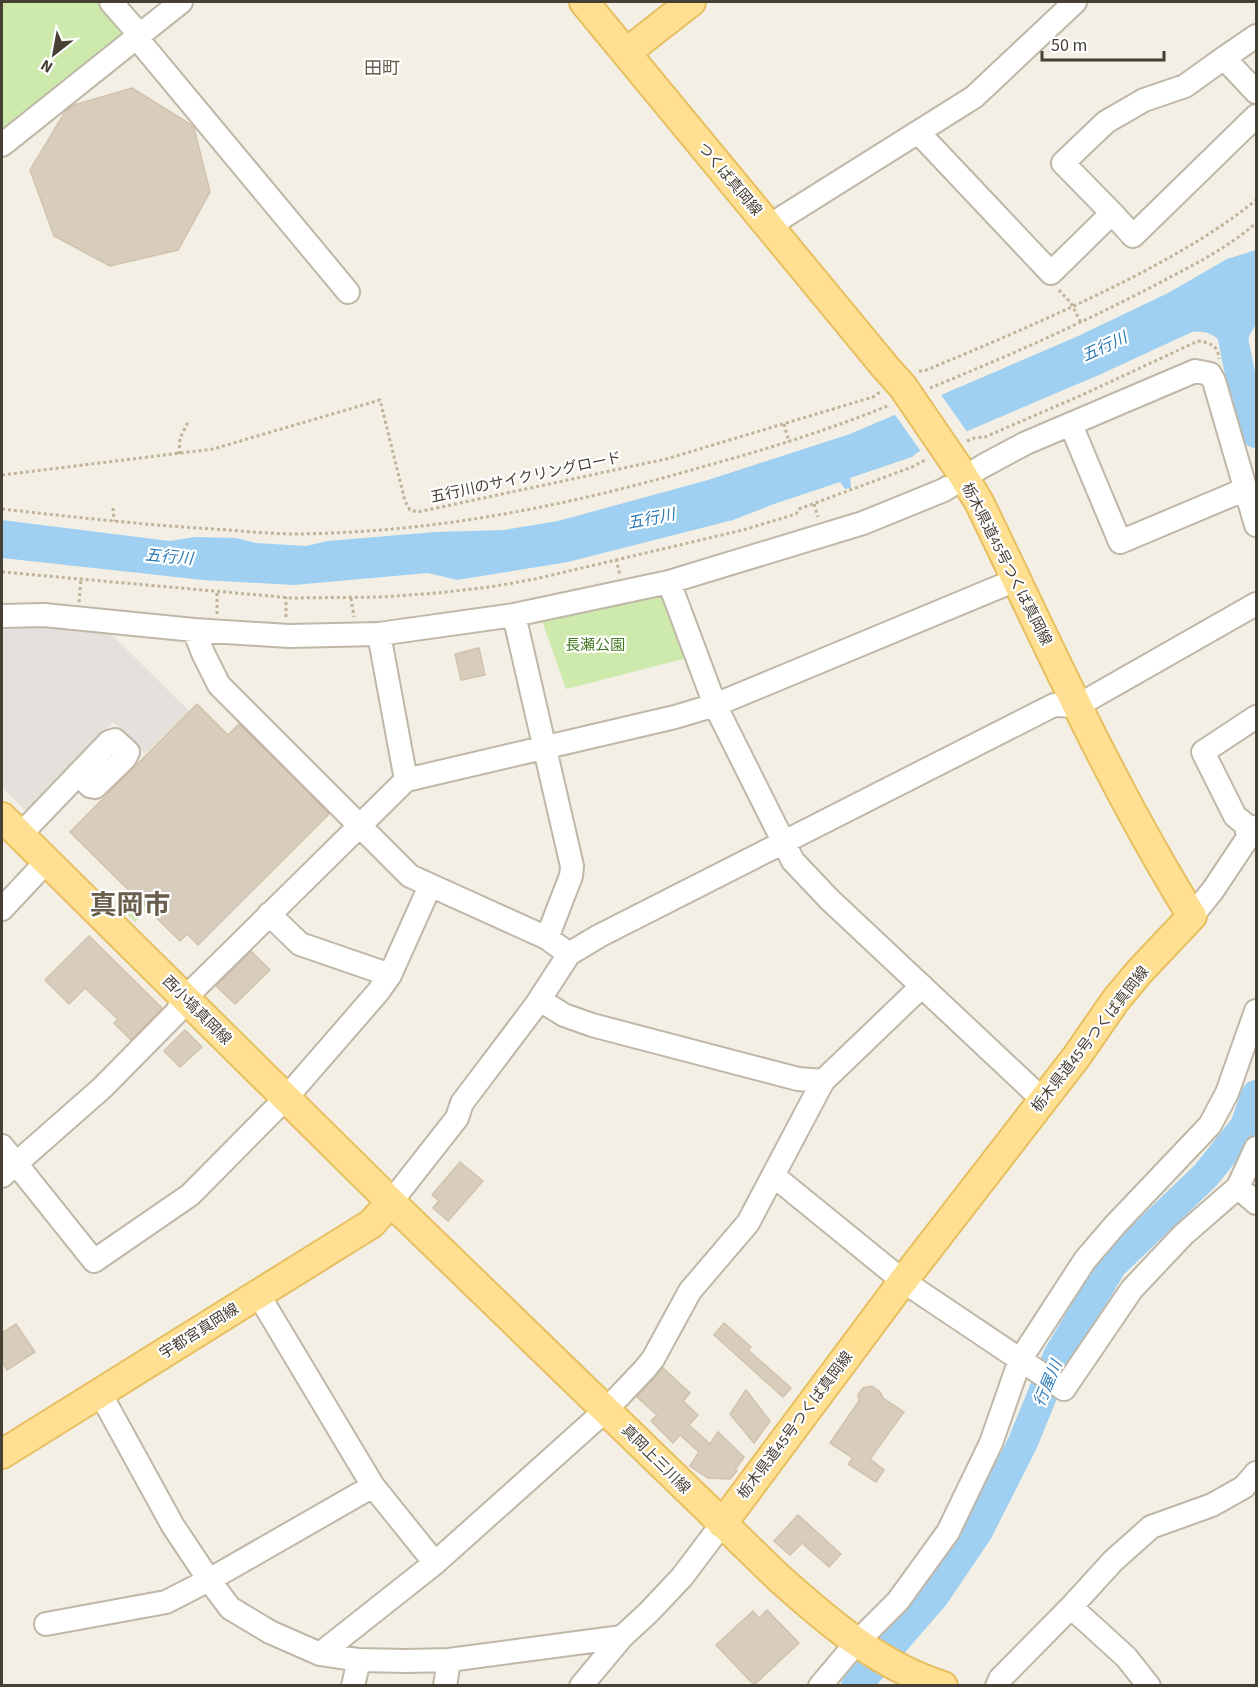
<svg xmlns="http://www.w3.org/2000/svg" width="1258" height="1687" font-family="'Source Sans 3','Noto Sans JP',sans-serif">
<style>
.green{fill:#cde9ac}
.parking{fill:#e4e1dd}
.water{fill:#9fd0f2}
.pier{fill:#f3efe5}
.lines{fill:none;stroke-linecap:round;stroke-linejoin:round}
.river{stroke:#9fd0f2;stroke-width:30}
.building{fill:#d8cdbd;stroke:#d0c2ad;stroke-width:1.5}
.minor-casing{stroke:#bfb7a7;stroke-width:26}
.major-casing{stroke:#e7bf5f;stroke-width:32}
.path{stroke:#c1b398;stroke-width:3;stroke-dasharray:3 3;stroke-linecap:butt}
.minor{stroke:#fff;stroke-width:22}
.major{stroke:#ffe092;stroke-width:28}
.major-bridge-casing{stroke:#e7bf5f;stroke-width:32;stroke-linecap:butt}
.major-bridge{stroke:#ffe092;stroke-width:28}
.labels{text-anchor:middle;stroke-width:4.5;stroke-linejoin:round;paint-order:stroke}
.street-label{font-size:15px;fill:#463f34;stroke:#fff}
.park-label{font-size:15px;fill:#457926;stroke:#fff}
.water-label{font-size:16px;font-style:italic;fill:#2a7ab5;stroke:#fff}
.quarter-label{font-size:18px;fill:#695d4b;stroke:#fff}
.town-label{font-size:27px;font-weight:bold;fill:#695d4b;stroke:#fff}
</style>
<rect width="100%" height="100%" fill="#f3efe5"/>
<path class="green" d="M2 2H101L126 32 2 136Z
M657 594 665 600 687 658 566 689 542 621Z
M126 890 146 911 135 922 115 902Z"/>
<path class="parking" d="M49 623 108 631 189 711 145 754 113 722 26 811 2 787V627Z"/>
<path class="water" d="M1256 250V324L1249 336 1247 349 1228 353C1222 338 1208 329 1192 332L1099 375 918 452 912 457 850 478 851 488 845 489 840 482 774 504 733 520 568 562 457 580 428 573 294 585 203 580 2 558V520L170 541 195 537 236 538 256 543 306 546 328 541 435 532 504 530 558 521 708 480 850 434 1076 337 1168 293 1227 259Z"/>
<path class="pier" d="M939 392 968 433 922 453 893 412Z"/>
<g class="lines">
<path class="river" d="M1235 311 1233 339 1243 388 1256 433
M856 1686 934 1596 978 1531 1023 1442 1058 1356 1112 1265 1206 1175 1245 1126 1256 1095"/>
</g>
<path class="building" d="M132 88 190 124 194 128 210 192 178 250 110 266 54 236 30 170 65 112 74 105Z
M479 648 485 675 461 680 455 654Z
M197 704 228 735 239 724 329 814 198 945 187 934 180 941 70 832Z
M89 936 162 1008 131 1040 114 1023 118 1019 85 988 69 1004 45 980Z
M251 951 270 970 235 1004 216 986Z
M185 1030 202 1047 180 1067 164 1051Z
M460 1162 483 1181 448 1221 433 1208 439 1201 432 1195Z
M724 1323 751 1347 748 1350 791 1388 783 1397 714 1335Z
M16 1324 35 1352 7 1370 2 1362V1333Z
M663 1368 690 1393 683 1401 698 1415 689 1425 710 1444 718 1432 744 1457 735 1470 737 1471 730 1479 708 1478 690 1466 699 1452 680 1435 673 1443 651 1421 657 1415 637 1397Z
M872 1386 880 1392 883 1398 904 1412 870 1459 884 1470 876 1482 848 1464 853 1458 830 1443 859 1401 858 1395 863 1388Z
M746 1390 770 1421 754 1443 730 1414Z
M798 1515 841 1554 829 1567 802 1543 790 1555 774 1541Z
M767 1610 799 1643 754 1685 716 1645 753 1611 759 1618Z"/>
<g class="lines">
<defs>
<path id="minor" d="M111 2 139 34
M1256 36 1224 58 1256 92
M136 37 348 292
M918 132 1051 273 1112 213 1133 236 1256 116
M2 145 181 2
M1112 213 1063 163 1106 122 1144 100 1185 86 1224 58
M770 227 783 217 974 97 1075 2
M1071 425 1120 542 1246 489
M669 582 715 705 793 861 830 900 1042 1099
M514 615 572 866 571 876 547 938
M2 616 44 615 194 630 289 636 379 634 514 615 669 582 863 523 944 490 983 466 1026 443 1195 371 1210 374 1214 381 1256 525
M194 630 203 653 219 685 410 876 547 938 569 954
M379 634 406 780
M20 835 109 742 115 740 128 752 125 758 95 787 90 786 78 774
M1248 839 1246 825 1235 816 1203 752 1256 717
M2 909 47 861
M269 914 300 944 390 975
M1192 916 1213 890 1255 827
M540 1000 564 1015 592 1025 798 1079 823 1081
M2 1146 94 1261 190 1195 286 1098 378 992 390 975 430 886
M2 1176 102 1088 176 1013 185 998 406 780 675 717 715 705 1016 580
M774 1176 903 1281 1064 1389 1132 1289 1183 1235 1238 1187 1256 1148
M1238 1187 1256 1203
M391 1202 457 1118 462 1103 536 1005 569 954 599 936 1054 705 1077 706 1256 604
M258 1294 373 1486 435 1563
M100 1393 173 1526 209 1580 230 1608 270 1632 320 1654 359 1660 407 1661 449 1660 622 1637
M1071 1607 1126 1657 1149 1686
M46 1624 166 1602 209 1580 373 1486
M320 1654 435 1563 606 1410 644 1370 653 1359 690 1291 748 1223 823 1081 922 986
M353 1686 359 1660
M445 1686 449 1660
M581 1686 622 1637 649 1612 682 1577 722 1524
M820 1686 857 1642 898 1601 948 1532 991 1443 1020 1360 1085 1260 1115 1225 1210 1125 1227 1093 1256 1011
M997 1686 1000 1679 1071 1607 1113 1561 1151 1527 1212 1505 1244 1487 1256 1473"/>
<path id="major" d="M584 2 886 368 903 387
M627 52 691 2
M2 817 391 1202 779 1578C827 1621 879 1666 943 1686
M2 1454 358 1232 371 1224 391 1202
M722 1524 903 1281 1077 1056 1115 1001 1140 971 1192 916C1110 784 1047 642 979 502L959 469"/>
</defs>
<use href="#minor" class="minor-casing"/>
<use href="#major" class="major-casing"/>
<path class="path" d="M1059 290 1071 303 1081 323
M919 371H924C996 341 1067 311 1137 275 1179 253 1219 230 1256 200
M930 388C1009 356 1087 321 1163 281 1195 264 1229 247 1256 223
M784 424 789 442
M967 441 974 438 985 437 1082 395 1198 341C1210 343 1218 345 1219 359
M179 454 180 438 188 422
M2 475 213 449 380 400 405 501 410 510 418 512 666 459 873 397 880 392
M814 504 818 517
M113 508 114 521
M2 509C73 517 144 525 215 529 242 531 270 534 297 534 441 532 571 505 709 465 771 448 831 429 890 405
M616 559 620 575
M2 572 292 598 381 597 437 593 490 587 535 579 743 530 796 514 799 509 912 467 925 460
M351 598 354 617
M79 602 81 579
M217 614V592
M286 617V597"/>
<use href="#minor" class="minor"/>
<use href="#major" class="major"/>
<defs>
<path id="major-bridge" d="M903 387 959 469"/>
</defs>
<use href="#major-bridge" class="major-bridge-casing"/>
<use href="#major-bridge" class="major-bridge"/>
</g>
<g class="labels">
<g class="street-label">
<text transform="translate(730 179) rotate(50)" y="5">つくば真岡線</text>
<text transform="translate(526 477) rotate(-12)" y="5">五行川のサイクリングロード</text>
<text transform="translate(1007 564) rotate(63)" y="5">栃木県道45号つくば真岡線</text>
<text transform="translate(197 1010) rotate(45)" y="5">西小塙真岡線</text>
<text transform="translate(1090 1039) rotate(-52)" y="5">栃木県道45号つくば真岡線</text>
<text transform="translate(199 1331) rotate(-32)" y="5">宇都宮真岡線</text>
<text transform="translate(795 1425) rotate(-53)" y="5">栃木県道45号つくば真岡線</text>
<text transform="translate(656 1459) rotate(45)" y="5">真岡上三川線</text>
</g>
<g class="park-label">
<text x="595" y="650">長瀬公園</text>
</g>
<g class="water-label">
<text transform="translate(1104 346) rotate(-25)" y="6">五行川</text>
<text transform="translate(651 518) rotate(-11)" y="6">五行川</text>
<text transform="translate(169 556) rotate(5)" y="6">五行川</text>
<text transform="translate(1047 1383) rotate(-67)" y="6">行屋川</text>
</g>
<g class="quarter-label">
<text x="382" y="74">田町</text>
</g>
<g class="town-label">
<text x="130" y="914">真岡市</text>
</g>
</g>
<rect width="1258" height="1687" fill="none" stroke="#463f34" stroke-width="6"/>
<g transform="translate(54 54) rotate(211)" stroke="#ffffff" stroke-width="4.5" paint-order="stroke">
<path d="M0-4.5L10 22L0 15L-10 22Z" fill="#463f34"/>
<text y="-9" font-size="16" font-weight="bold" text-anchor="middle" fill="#463f34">N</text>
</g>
<path d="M1042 51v9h122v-9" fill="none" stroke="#463f34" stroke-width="3"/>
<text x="1051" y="51" font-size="18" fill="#463f34" stroke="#ffffff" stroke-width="4.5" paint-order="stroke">50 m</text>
</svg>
